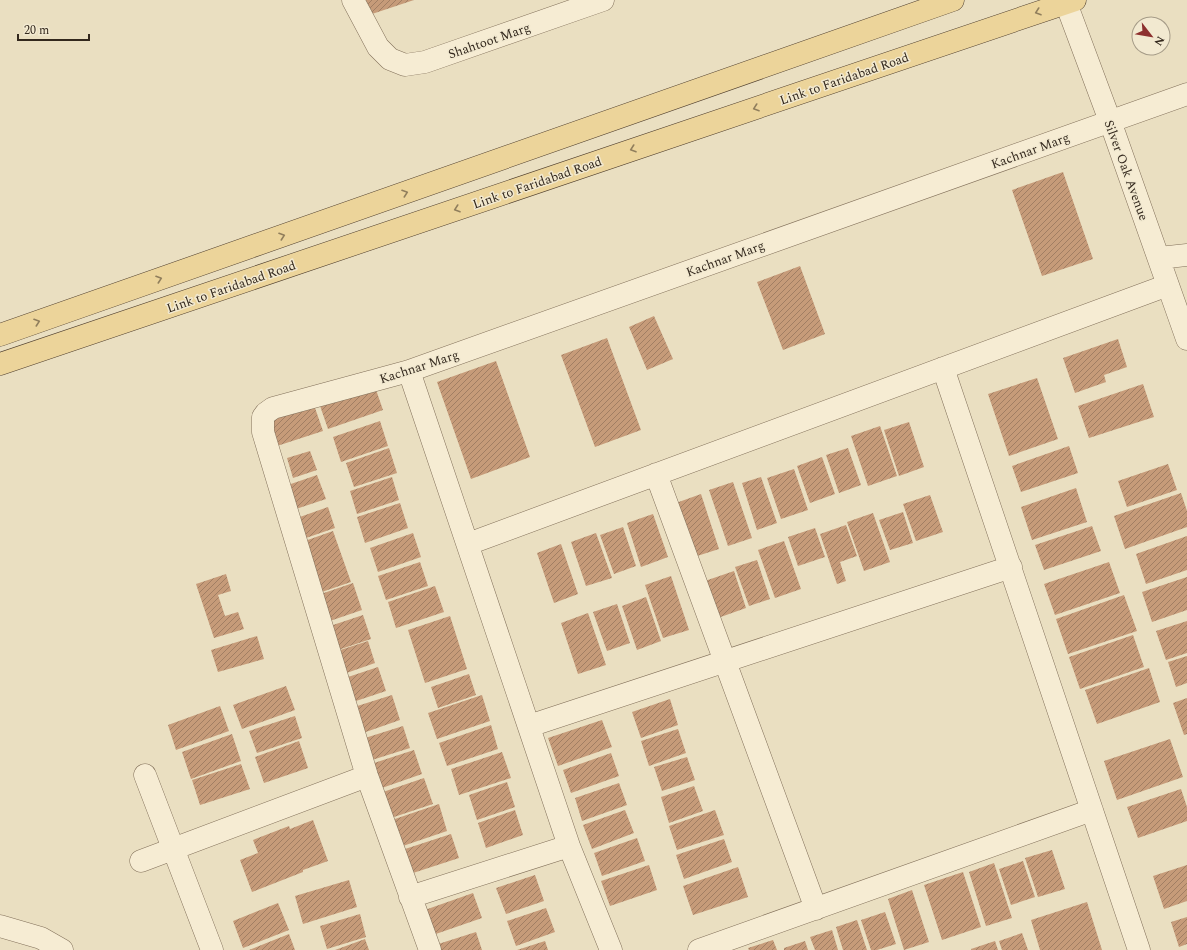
<svg xmlns="http://www.w3.org/2000/svg" width="1187" height="950" font-family="Spectral,serif">
<style>
.building{fill:url(#building-hatch)}
.lines{fill:none;stroke-linecap:round;stroke-linejoin:round}
.minor-casing{stroke:#82705a;stroke-width:23}
.primary-casing{stroke:#503f2e;stroke-width:23}
.minor{stroke:#f6ecd3;stroke-width:22}
.primary{stroke:#ecd49a;stroke-width:22}
.oneway{stroke:#907e5c}
.labels{text-anchor:middle;stroke-width:3;stroke-linejoin:round;paint-order:stroke}
.street-label{font-size:13px;fill:#33281d;stroke:#f2e9d0}
</style>
<defs>
<pattern id="building-hatch" width="6" height="6" patternUnits="userSpaceOnUse"><rect width="6" height="6" fill="#c69b79"/><path d="M-1 1l2-2M0 6l6-6M5 7l2-2" fill="none" stroke="#a17e63"/></pattern>
</defs>
<rect width="100%" height="100%" fill="#eadfc1"/>
<path class="building" d="M365 0H414L369 15Z
M1063 172 1093 259 1042 276 1012 190Z
M800 266 825 334 783 350 757 282Z
M654 316 673 359 647 370 629 327Z
M607 338 641 430 595 447 561 355Z
M1118 339 1127 367 1104 375 1106 382 1075 393 1063 358Z
M496 361 530 457 471 479 437 382Z
M1037 378 1058 439 1009 456 988 394Z
M374 384 383 410 328 429 319 403Z
M1143 384 1154 417 1089 438 1078 406Z
M314 405 323 431 277 446 269 420Z
M380 421 388 446 341 462 333 437Z
M909 422 924 467 899 476 884 430Z
M880 426 897 476 868 486 851 436Z
M1069 446 1078 473 1021 492 1012 466Z
M389 448 397 473 354 487 346 463Z
M848 448 861 485 839 493 826 455Z
M310 451 317 470 293 478 287 458Z
M822 457 835 494 810 503 797 466Z
M1168 464 1177 490 1127 507 1118 481Z
M794 469 808 510 781 519 767 478Z
M317 475 326 499 293 510 285 486Z
M392 477 399 500 357 514 350 491Z
M761 477 777 523 757 530 742 483Z
M733 482 752 538 728 546 709 490Z
M1076 488 1087 522 1032 540 1021 507Z
M1181 493 1187 511V527L1125 549 1114 516Z
M701 494 719 549 694 557 676 503Z
M930 495 943 532 916 541 903 504Z
M400 503 408 528 365 543 357 517Z
M328 507 335 528 303 539 297 518Z
M903 512 913 543 890 550 879 520Z
M873 513 890 562 864 571 847 522Z
M653 514 668 557 641 567 627 523Z
M846 525 857 556 840 562 846 581 837 584 820 534Z
M1092 526 1101 551 1044 570 1035 545Z
M623 527 636 566 614 574 600 535Z
M815 528 825 557 798 566 788 537Z
M333 531 351 582 316 594 302 542Z
M413 533 421 557 378 572 370 548Z
M596 533 612 578 586 586 571 542Z
M1187 536V570L1146 584 1136 554Z
M784 541 801 589 775 598 758 550Z
M561 544 578 594 554 603 537 553Z
M757 560 770 599 749 606 735 567Z
M420 562 428 586 386 600 378 576Z
M1109 562 1120 593 1055 615 1044 584Z
M734 571 746 608 715 619 702 582Z
M226 574 231 591 218 595 225 616 238 612 244 629 214 638 196 584Z
M671 576 689 630 663 638 645 585Z
M1187 577V610L1152 622 1142 592Z
M353 583 362 610 327 622 318 595Z
M435 586 444 612 396 628 388 602Z
M1124 595 1137 631 1068 654 1056 619Z
M646 597 661 641 637 650 622 606Z
M617 604 630 643 607 651 593 612Z
M588 613 606 665 578 674 561 623Z
M363 615 371 639 332 652 324 628Z
M450 616 467 669 425 683 408 630Z
M1187 621V653L1166 660 1156 631Z
M1133 635 1144 667 1080 689 1069 657Z
M257 636 264 659 218 672 211 650Z
M368 641 375 663 338 676 331 653Z
M1187 656V683L1176 687 1168 662Z
M378 667 386 691 353 702 345 678Z
M1149 668 1160 702 1097 724 1085 690Z
M469 674 476 695 438 708 431 687Z
M286 686 295 710 242 729 233 705Z
M392 695 400 720 360 734 351 708Z
M482 695 490 721 437 739 428 713Z
M1187 698V734L1184 735 1173 703Z
M670 699 678 725 641 738 632 712Z
M220 706 229 731 176 750 168 725Z
M295 716 302 738 257 753 249 731Z
M602 720 612 747 558 766 548 738Z
M491 725 498 749 447 766 439 743Z
M403 726 410 748 372 760 365 738Z
M678 729 686 753 649 766 641 741Z
M232 734 241 761 191 779 182 752Z
M1170 739 1183 777 1117 800 1104 761Z
M299 741 308 768 264 783 255 757Z
M414 750 422 774 379 789 371 764Z
M502 752 511 778 459 795 451 769Z
M611 753 619 776 571 793 563 770Z
M687 757 695 780 662 791 654 767Z
M241 764 250 789 200 805 192 780Z
M424 778 433 804 391 818 383 792Z
M507 782 515 807 477 820 469 795Z
M619 783 627 805 582 821 575 798Z
M694 786 703 811 669 823 661 797Z
M1181 789 1187 807V821L1138 838 1127 807Z
M439 804 447 831 397 848 389 821Z
M515 810 523 835 486 848 478 823Z
M625 810 634 833 592 849 583 825Z
M715 810 724 835 677 850 669 826Z
M313 820 328 861 303 870V872L252 892 240 860 258 853 253 840 289 826 290 829Z
M451 834 459 858 413 873 405 849Z
M637 838 645 861 602 876 594 853Z
M724 839 732 862 684 879 676 855Z
M1052 850 1065 889 1038 897 1025 858Z
M1023 861 1035 897 1011 905 999 869Z
M994 863 1012 918 986 926 969 872Z
M649 865 657 890 610 906 601 881Z
M1187 865V901L1164 909 1153 876Z
M738 867 748 897 693 915 683 886Z
M963 872 981 927 942 940 924 885Z
M535 875 544 901 506 914 496 888Z
M349 880 357 907 303 924 295 896Z
M912 890 929 942 904 950 888 899Z
M473 893 482 918 430 936 422 911Z
M1087 902 1102 950H1040L1031 920Z
M278 903 289 930 243 948 233 921Z
M546 908 555 932 516 946 507 921Z
M885 912 896 944 877 950H871L861 920Z
M360 914 366 937 327 949 320 926Z
M1187 917V944L1179 947 1171 922Z
M857 920 867 950H843L836 927Z
M832 930 838 950H815L810 937Z
M476 932 482 950H433L432 946Z
M1022 933 1028 950H1002L999 941Z
M289 934 295 950H249Z
M365 939 369 950H335Z
M773 940 777 950H749L748 948Z
M545 941 548 950H517Z
M805 941 808 950H784V948Z
M995 941 998 950H971V949Z"/>
<g class="lines">
<defs>
<path id="minor" d="M353 0 378 47 390 59 405 65 425 62 603 0
M1066 3 1110 121 1187 339
M1159 258 1187 255
M943 368 1139 950
M409 371 569 846 611 950
M656 474 816 909
M468 544 1168 285
M529 726 1011 567
M145 775 212 950
M141 861 367 776
M410 897 569 846
M0 926 41 938 62 950
M430 950 367 776 263 432V417L266 413 273 408 409 371 1187 94
M699 950 1092 810"/>
<path id="primary" d="M0 335 953 0
M0 364 1075 0"/>
</defs>
<use href="#minor" class="minor-casing"/>
<use href="#primary" class="primary-casing"/>
<use href="#minor" class="minor"/>
<use href="#primary" class="primary"/>
</g>
<defs><path id="oneway-chevron" d="M-2-3.5L2.5 0L-2 3.5" fill="none" stroke-width="1.6" stroke-linecap="round" stroke-linejoin="round"/></defs>
<g class="oneway">
<use href="#oneway-chevron" transform="translate(1038 12) rotate(161)"/>
<use href="#oneway-chevron" transform="translate(756 108) rotate(161)"/>
<use href="#oneway-chevron" transform="translate(633 149) rotate(161)"/>
<use href="#oneway-chevron" transform="translate(405 193) rotate(-19)"/>
<use href="#oneway-chevron" transform="translate(457 209) rotate(161)"/>
<use href="#oneway-chevron" transform="translate(282 236) rotate(-19)"/>
<use href="#oneway-chevron" transform="translate(159 279) rotate(-19)"/>
<use href="#oneway-chevron" transform="translate(37 322) rotate(-19)"/>
</g>
<g class="labels">
<g class="street-label">
<text transform="translate(489 40) rotate(-19)" y="5">Shahtoot Marg</text>
<text transform="translate(844 78) rotate(-19)" y="5">Link to Faridabad Road</text>
<text transform="translate(1030 150) rotate(-20)" y="5">Kachnar Marg</text>
<text transform="translate(1127 170) rotate(70)" y="5">Silver Oak Avenue</text>
<text transform="translate(537 182) rotate(-19)" y="5">Link to Faridabad Road</text>
<text transform="translate(725 258) rotate(-20)" y="5">Kachnar Marg</text>
<text transform="translate(231 286) rotate(-19)" y="5">Link to Faridabad Road</text>
<text transform="translate(419 366) rotate(-18)" y="5">Kachnar Marg</text>
</g>
</g>
<g transform="translate(1151 36) rotate(121)"><circle r="19" fill="#f2e9d0" stroke="#a69c88"/>
<path d="M0-3L7 15L0 10L-7 15Z" fill="#8d302e"/>
<text y="-6" font-size="11" font-weight="bold" text-anchor="middle" fill="#33281d">N</text>
</g>
<path d="M18 34v6h71v-6" fill="none" stroke="#33281d" stroke-width="2"/>
<text x="24" y="34" font-size="12" fill="#33281d" stroke="#f2e9d0" stroke-width="3" paint-order="stroke">20 m</text>
</svg>
